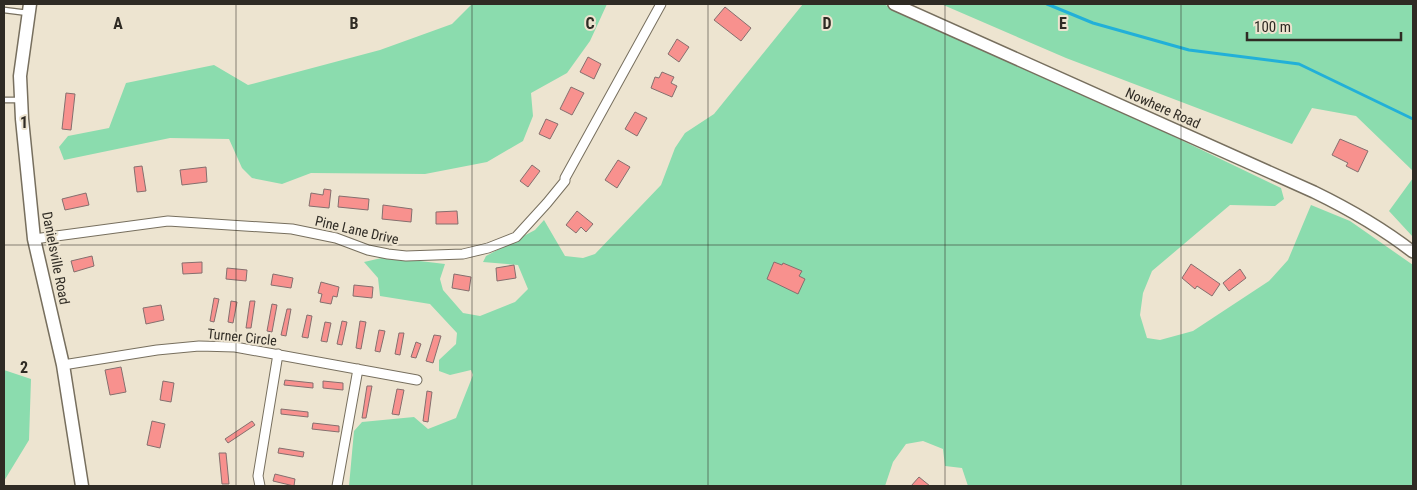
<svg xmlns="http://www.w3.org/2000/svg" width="1417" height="490" font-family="'Roboto Condensed',sans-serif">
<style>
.green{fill:#8bdcae}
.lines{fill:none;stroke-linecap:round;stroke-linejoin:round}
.stream{stroke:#22b0d8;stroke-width:3}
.building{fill:#f8918e;stroke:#856f6e}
.service-casing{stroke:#776f5e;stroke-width:7}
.minor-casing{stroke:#776f5e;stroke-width:11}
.tertiary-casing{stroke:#776f5e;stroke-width:14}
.secondary-casing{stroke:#776f5e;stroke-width:15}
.service{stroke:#fff;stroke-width:4.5}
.minor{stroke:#fff;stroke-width:9}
.tertiary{stroke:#fff;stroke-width:11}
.secondary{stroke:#fff;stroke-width:12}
.grid{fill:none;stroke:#2f2b24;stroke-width:1;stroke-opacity:0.55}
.labels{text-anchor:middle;stroke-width:4;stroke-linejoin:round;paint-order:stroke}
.street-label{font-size:14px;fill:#2f2b24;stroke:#ede4d0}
.grid-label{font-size:16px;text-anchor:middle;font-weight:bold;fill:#2f2b24;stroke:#ede4d0;stroke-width:4;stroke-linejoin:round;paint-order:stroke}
</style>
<rect width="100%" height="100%" fill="#ede4d0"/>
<path class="green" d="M472 4H607L590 41 567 73 531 93 533 116 523 141 487 162 425 174 311 173 282 184 252 178 242 168 229 139 170 138 64 160 59 147 68 136 109 128 126 83 214 65 248 85 380 50 452 24Z
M803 4H883L1048 76 1281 188 1284 199 1275 206 1230 205 1152 271 1143 293 1140 315 1147 338 1160 340 1193 331 1269 281 1288 260 1311 205 1350 221 1413 265V486H968L962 468 945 466 943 449 923 441 906 444 893 462 885 486H349L354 431 362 422 414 417 428 429 456 418 473 375 471 370 450 375 439 371V360L456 344 457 333 430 304 380 296 378 278 364 262 386 257 445 264 440 279 443 290 463 313 480 316 515 302 528 289 518 265 483 262 486 256 535 230 544 220 565 256 583 258 595 254 661 185 675 148 685 133 714 114Z
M941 4H1413V171L1356 116 1312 108 1292 144 1066 58Z
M1413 178V237L1389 211Z
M4 370 31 379 29 440 4 481Z"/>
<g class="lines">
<path class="stream" d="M1047 4 1093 23 1189 50 1299 64 1413 119"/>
</g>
<path class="building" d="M725 7 751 28 741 41 714 20Z
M677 39 689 47 679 62 668 54Z
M588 57 601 64 594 79 580 72Z
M662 72 674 77 671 83 677 86 672 97 651 88 655 77 659 78Z
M571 87 584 93 572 115 560 109Z
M66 93 75 94 71 130 62 129Z
M635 112 647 118 637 136 625 129Z
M546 119 558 124 550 139 539 134Z
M1340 139 1368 151 1358 172 1346 166 1348 163 1332 155Z
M618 160 630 167 617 188 605 180Z
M532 165 540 171 528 187 520 181Z
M142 166 146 191 137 192 134 167Z
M206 167 207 182 182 185 180 170Z
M324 189 331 190 329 208 309 206 311 193 323 195Z
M86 193 89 205 65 210 62 199Z
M339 196 369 199 368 210 338 207Z
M383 205 412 209 411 222 382 219Z
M457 211 458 224H436V212Z
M577 211 593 224 586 232 581 227 576 233 566 225Z
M92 256 94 266 74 272 71 261Z
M202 262V273L183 274 182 263Z
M774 262 782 265 783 263 802 271 799 276 805 279 798 294 767 279Z
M1191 264 1220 284 1212 296 1197 286 1195 289 1182 278Z
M514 265 516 278 497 281 496 268Z
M227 268 247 270 246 281 226 279Z
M1240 269 1246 278 1229 291 1223 283Z
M273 274 293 278 291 288 271 285Z
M454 274 471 277 469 291 452 288Z
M321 282 339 287 337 297 333 296 331 304 320 302 322 294 318 293Z
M354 285 373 287 372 298 353 296Z
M214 298 219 299 214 322 210 321Z
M231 301 237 302 233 323 228 322Z
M250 301H255L251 328H246Z
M272 304 277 305 272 332 267 331Z
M161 305 164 320 146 324 143 308Z
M287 309H291L286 336 281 335Z
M307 315 312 316 308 338 302 337Z
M342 321 347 322 342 345 337 344Z
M360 321 366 322 361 349 356 348Z
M325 322 331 323 327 342 321 341Z
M379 330 385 331 380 352 375 351Z
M399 333H404L400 355 395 354Z
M434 335 441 336 433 363 426 361Z
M416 342 421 344 416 358 411 357Z
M121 367 126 392 110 395 105 370Z
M285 380 313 383V388L284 385Z
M163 381 174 383 171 402 160 400Z
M323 381 343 383V390L323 388Z
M367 386H372L366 418H362Z
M397 389 404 390 399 415 392 414Z
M427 391 432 392 428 422 423 421Z
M281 409 308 412V417L281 414Z
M152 421 165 424 160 448 147 445Z
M252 421 255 425 228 443 225 439Z
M313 423 339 426V432L312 429Z
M279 448 304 452 303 457 278 453Z
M219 453H226L229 484H222Z
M275 474 295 479 294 486 273 481Z
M919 477 930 486H911Z"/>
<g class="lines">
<defs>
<path id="service" d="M4 10 28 13
M4 100H19"/>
<path id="minor" d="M34 239 168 221 292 229 336 238 368 250 388 254 406 256 463 254 488 248 516 237 547 203 565 181V178L661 4
M63 365 157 350 199 346 235 347 417 380
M260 486 258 476 278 354
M337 486 358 369"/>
<path id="tertiary" d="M894 4 1314 192C1349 209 1382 228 1413 252"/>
<path id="secondary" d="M30 4 20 76 22 119 34 239 63 365 82 486"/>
</defs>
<use href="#service" class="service-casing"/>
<use href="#minor" class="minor-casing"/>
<use href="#tertiary" class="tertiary-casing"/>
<use href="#secondary" class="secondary-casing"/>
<use href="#service" class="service"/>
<use href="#minor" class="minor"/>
<use href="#tertiary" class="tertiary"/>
<use href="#secondary" class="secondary"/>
</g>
<path class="grid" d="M236 4V486M472 4V486M708 4V486M945 4V486M1181 4V486M4 245H1413"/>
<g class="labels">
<g class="street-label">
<text transform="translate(1163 108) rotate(24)" y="5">Nowhere Road</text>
<text transform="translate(357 230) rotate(13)" y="5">Pine Lane Drive</text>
<text transform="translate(56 258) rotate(79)" y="5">Danielsville Road</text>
<text transform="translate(242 337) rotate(6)" y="5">Turner Circle</text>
</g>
</g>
<g class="grid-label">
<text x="118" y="29">A</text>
<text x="354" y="29">B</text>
<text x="590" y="29">C</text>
<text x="827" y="29">D</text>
<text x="1063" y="29">E</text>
<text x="24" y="128">1</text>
<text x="24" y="373">2</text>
</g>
<rect width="1417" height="490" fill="none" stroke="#2f2b24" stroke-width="10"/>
<path d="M1247 32v8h154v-8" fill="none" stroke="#2f2b24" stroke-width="2.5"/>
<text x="1254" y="32" font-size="15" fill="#2f2b24" stroke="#ede4d0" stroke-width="4" paint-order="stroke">100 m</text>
</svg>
